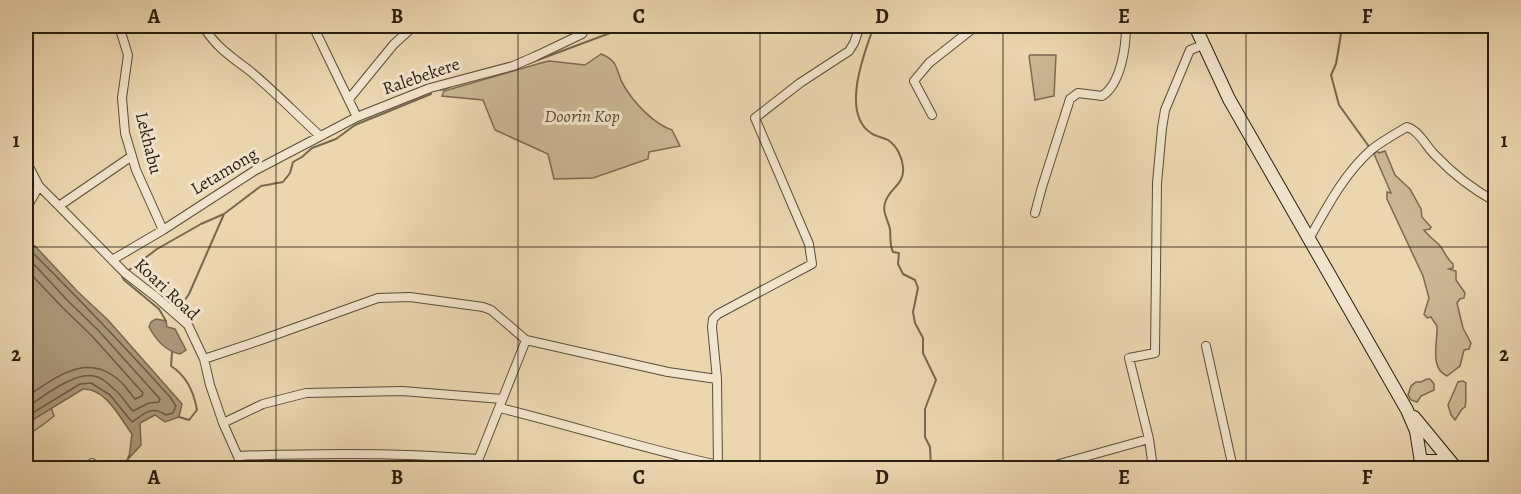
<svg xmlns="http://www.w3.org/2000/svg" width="1521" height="494" font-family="Alegreya,serif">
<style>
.green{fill:#cab795;stroke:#7a6a52;stroke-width:1.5}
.water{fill:#a99779;stroke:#76674f;stroke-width:1.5}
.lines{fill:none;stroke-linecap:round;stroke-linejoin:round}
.shore{stroke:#6a5a44;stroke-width:1.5}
.stream{stroke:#76674f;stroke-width:2}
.minor-casing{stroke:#5a4c37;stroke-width:10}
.secondary-casing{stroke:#2a1e0f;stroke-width:14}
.minor{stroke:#f2e4cc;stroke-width:8}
.secondary{stroke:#f2e4cc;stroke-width:12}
.grid{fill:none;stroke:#2a1e0f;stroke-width:1.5;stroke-opacity:0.55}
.labels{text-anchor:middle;stroke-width:6;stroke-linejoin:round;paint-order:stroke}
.street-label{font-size:18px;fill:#2a1e0f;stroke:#f2e4cc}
.park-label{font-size:18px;font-style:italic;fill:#5a4c37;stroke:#f2e4cc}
.neatline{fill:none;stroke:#2a1e0f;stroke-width:2}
.grid-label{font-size:20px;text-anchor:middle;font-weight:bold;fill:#2a1e0f}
</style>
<rect width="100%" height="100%" fill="#ebd6b0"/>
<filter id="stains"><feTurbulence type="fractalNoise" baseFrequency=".00333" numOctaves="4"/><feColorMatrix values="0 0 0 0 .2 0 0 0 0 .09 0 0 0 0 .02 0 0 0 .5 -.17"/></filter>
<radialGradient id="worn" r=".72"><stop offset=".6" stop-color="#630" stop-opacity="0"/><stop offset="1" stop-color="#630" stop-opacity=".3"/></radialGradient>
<path class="green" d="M601 54C620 61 615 71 624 86 634 103 654 124 672 130L680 146 649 152 648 159 593 178 554 179 548 154 495 130 483 100 442 96 444 91 541 63 549 61 585 65Z
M1030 55H1056L1054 96 1035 100 1029 56Z
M1377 151 1379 153 1385 151 1395 175 1410 189 1421 209 1422 217 1431 227 1430 229 1424 230C1429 237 1436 241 1441 247 1445 253 1447 259 1453 264V268L1449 269 1456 271V280L1465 293 1464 298 1460 299 1457 303 1463 328 1471 343 1469 349 1464 350 1460 366 1447 376C1429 368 1438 342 1437 326L1431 317 1427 318 1424 314 1429 298 1423 276 1387 199V192L1391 193 1374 154Z
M1427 379H1430L1434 384V390L1421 396 1417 402 1411 400 1408 395 1411 386 1416 382H1421Z
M1463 381 1466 383C1465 392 1467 399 1465 407L1462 409 1455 420 1451 415 1448 405 1458 382Z
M51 407 54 416C47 422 34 431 26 436V423Z"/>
<path class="water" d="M26 246H35L78 292 108 320 182 404 179 417 165 422 155 415 140 423 141 445 129 458 132 434C120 418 106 388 83 389L26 424Z
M156 319 166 321 167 327 175 329 186 350 180 354C165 351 156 340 149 327L151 322Z"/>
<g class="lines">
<path class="shore" d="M26 252 33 253C80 300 126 348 170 397L176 406 173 413 166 415C150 405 145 414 132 422L110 395 91 383 80 384 26 417
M26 259 30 260 68 301 98 330 160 399 159 402 149 403 133 411C126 404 122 395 114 389 109 384 101 377 94 376 74 372 42 397 26 408
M26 269 62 307 92 336 143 393 142 396 135 399C131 394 127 389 123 384 89 350 58 376 26 397"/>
<path class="stream" d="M874 26C865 51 840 113 871 133 876 137 883 137 888 140 897 146 902 157 903 167 905 185 889 188 885 203 882 212 888 220 890 229 891 238 889 243 893 252L899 253 898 264 903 274 915 280 918 288 913 312 915 323 923 338V353L936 380 925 409V437L930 447 931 468
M1349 26 1341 34 1336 64 1331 75 1339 105 1370 148
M527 64 621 29 624 26
M441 90 450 87
M178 310 189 294 224 214
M166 321 159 309 124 280 122 276 125 273 157 249 201 224 224 214 261 186 283 182 290 173 293 162 302 157 312 148 336 139 355 125 431 94
M172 352 171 366C187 376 194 393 197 410L189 420 179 417
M124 468 129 456"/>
<defs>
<path id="minor" d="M119 26 128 55 122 98 125 133 136 170 163 230
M203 26C216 47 230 56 250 71 274 91 296 114 319 135
M313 26 357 117 430 88 513 66 536 56 582 34 586 26
M839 26 859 28
M349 99 394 44 414 26
M932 115 914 81 929 63 976 26
M26 161 39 186 59 206 125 273 156 297 188 325 204 359 210 385 223 423 243 468
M59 206 132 156
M26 209 39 186
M1035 213 1042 187 1070 99 1078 93 1102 96C1121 84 1126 47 1126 26
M1309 239C1327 207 1344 174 1371 150 1382 141 1395 134 1407 127 1420 131 1426 147 1436 156 1453 174 1474 190 1496 202
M112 260 163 230 254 171 357 117
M1206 346 1233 468
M204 359 261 340 378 298 410 297 483 307 491 310 526 340 668 372 717 379
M500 408C573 426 645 449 718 465
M223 423 263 404 306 393 402 391 502 399
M238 456C318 453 398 452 478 459
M89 468 92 463
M475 468 526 340
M718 468 717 379 712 327 713 319 718 314 812 264 809 244 755 118 800 83 849 51 854 43 860 26
M1054 468 1059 464 1149 439
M1153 468 1149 439 1129 358 1155 353 1157 183 1162 128 1165 110 1190 50 1203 45"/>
<path id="secondary" d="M1195 26 1229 99 1407 410 1416 431 1422 468
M1414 417 1456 468
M1420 461H1438L1454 466"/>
</defs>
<use href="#minor" class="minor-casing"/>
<use href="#secondary" class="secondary-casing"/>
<use href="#minor" class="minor"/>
<use href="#secondary" class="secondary"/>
</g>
<path class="grid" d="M276 26V468M518 26V468M760 26V468M1003 26V468M1246 26V468M26 247H1496"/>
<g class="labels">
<g class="street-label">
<text transform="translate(421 76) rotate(-19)" y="6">Ralebekere</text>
<text transform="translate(149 143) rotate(76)" y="6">Lekhabu</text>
<text transform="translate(224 171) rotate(-31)" y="6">Letamong</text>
<text transform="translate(167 289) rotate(43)" y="6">Koari Road</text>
</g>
<g class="park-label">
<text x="582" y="122">Doorin Kop</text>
</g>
</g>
<rect width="1521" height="494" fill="none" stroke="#ebd6b0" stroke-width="66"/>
<rect x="33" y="33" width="1455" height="428" class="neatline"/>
<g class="grid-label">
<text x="154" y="23">A</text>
<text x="397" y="23">B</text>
<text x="639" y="23">C</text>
<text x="882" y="23">D</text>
<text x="1124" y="23">E</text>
<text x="1367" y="23">F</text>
<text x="16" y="147">1</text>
<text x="1504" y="147">1</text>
<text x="16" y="361">2</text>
<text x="1504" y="361">2</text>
<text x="154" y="484">A</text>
<text x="397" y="484">B</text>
<text x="639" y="484">C</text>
<text x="882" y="484">D</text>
<text x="1124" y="484">E</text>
<text x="1367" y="484">F</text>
</g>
<rect width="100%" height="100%" filter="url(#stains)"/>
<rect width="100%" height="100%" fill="url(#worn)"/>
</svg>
